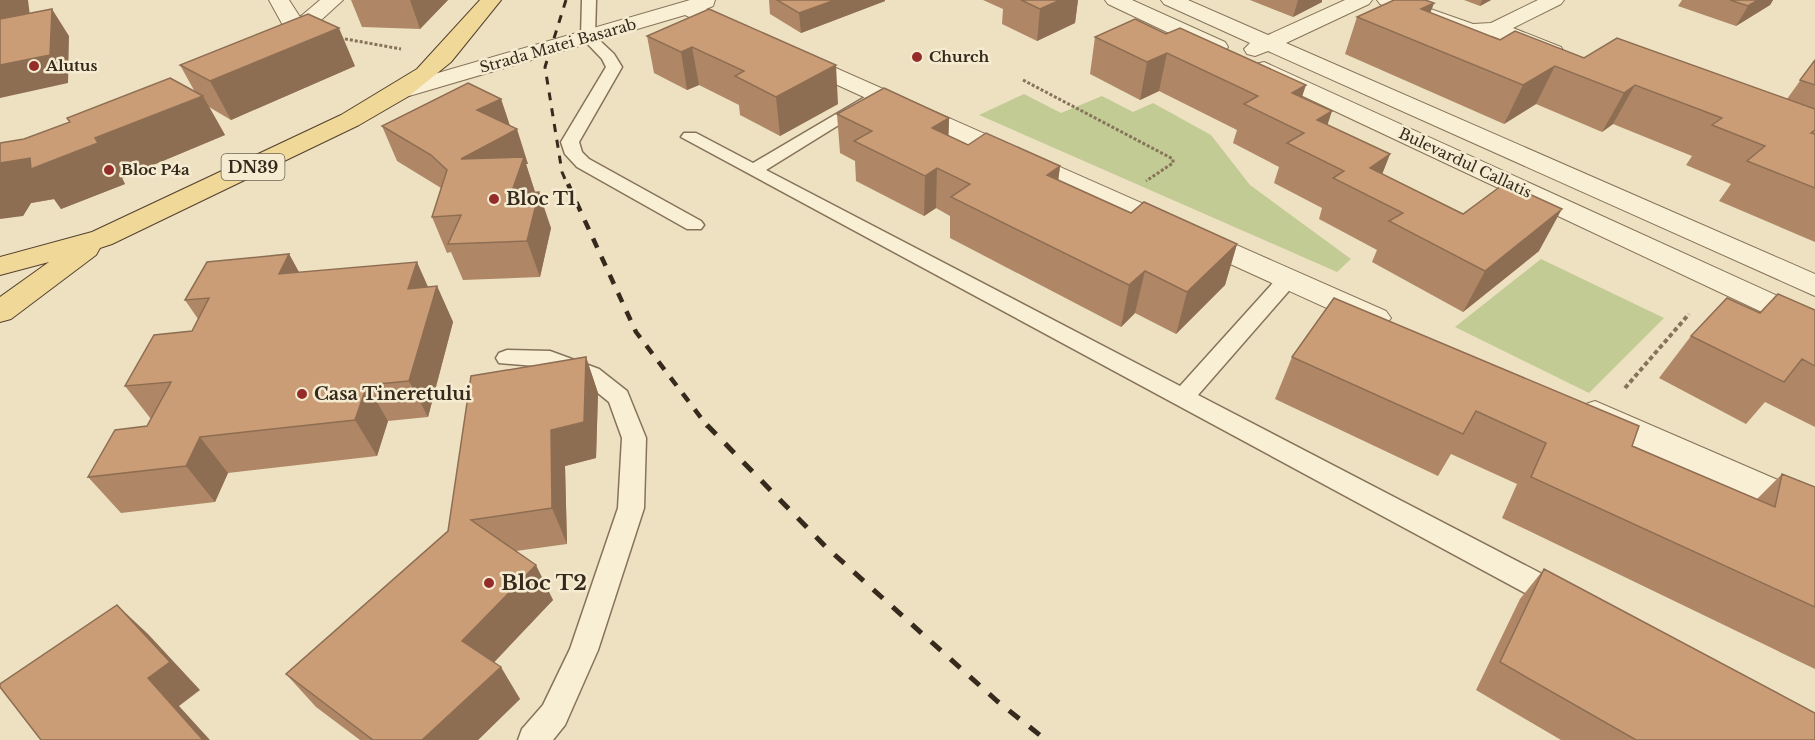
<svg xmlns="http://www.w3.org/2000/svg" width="1815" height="740" font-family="'Libre Baskerville',serif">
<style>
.green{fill:#c3cb95}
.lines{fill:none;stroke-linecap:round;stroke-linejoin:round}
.service-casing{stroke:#867359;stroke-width:3}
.minor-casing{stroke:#867359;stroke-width:2}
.primary-casing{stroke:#54412d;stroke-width:2}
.path-far1{stroke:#867359;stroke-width:3;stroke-dasharray:3 2;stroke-linecap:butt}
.path{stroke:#867359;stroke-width:4;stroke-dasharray:4.5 3;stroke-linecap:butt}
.service{fill:#f8efd4;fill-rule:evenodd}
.minor{fill:#f8efd4;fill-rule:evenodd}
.primary{fill:#f0d899;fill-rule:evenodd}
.rail-far2{stroke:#362a1d;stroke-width:3;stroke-dasharray:8 8;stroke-linecap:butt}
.rail-far1{stroke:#362a1d;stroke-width:4.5;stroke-dasharray:10 10;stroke-linecap:butt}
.rail{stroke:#362a1d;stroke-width:5;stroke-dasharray:13 13;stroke-linecap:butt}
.wall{fill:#af8766}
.shaded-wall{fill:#8e6e53}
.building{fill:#cb9d77;stroke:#8e6e53;stroke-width:1.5}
.poi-dot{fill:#942d2a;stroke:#f5ebd0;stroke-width:2}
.labels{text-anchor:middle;stroke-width:5;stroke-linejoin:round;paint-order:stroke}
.far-street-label{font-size:15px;fill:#362a1d;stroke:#f5ebd0}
.far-poi-label{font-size:15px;font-weight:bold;fill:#362a1d;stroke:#f5ebd0;text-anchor:start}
.shield{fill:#f5ebd0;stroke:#6f6453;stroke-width:1.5}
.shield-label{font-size:16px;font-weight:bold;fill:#362a1d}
.poi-label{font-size:18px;font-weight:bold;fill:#362a1d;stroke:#f5ebd0;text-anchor:start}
.near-poi-label{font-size:21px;font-weight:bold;fill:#362a1d;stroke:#f5ebd0;text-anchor:start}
</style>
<rect width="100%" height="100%" fill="#ede1c1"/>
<path class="green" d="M1024 94 1061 113 1102 96 1133 112 1153 103 1211 135 1250 185 1351 259 1337 272 979 115Z
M1541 259 1664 318 1589 393 1455 327Z"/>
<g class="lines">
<defs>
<path id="service" d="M582 0H596L595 36 614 54 622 67 579 142 582 152 589 159 701 221 704 225 701 229H687L577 167 565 154 561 142 606 67 602 59 581 37Z
M865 97 871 99 873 102 871 105 766 170 1180 386 1280 275H1294L1297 280 1294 285 1198 395 1569 588 1573 597 1569 606 1559 609 1549 606 681 137 684 133H696L753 163Z
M507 350 550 351 599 369 627 391 646 438 644 508 598 650 565 725 553 740H518L522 729 543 705 570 649 618 508 622 438 609 402 583 381 548 367 499 363 496 358 499 353Z"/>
<path id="minor" d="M269 0H289L300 17 320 0H343L308 32 306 38 280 52 272 50 269 45 285 29Z
M690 0H715L713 6 706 9 748 27 751 32 748 37H732L685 15 409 96H393L389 91 393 86Z
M1105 0H1132L1225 42 1228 47 1225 52H1209L1108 4Z
M1161 0H1188L1268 35 1345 0H1372L1369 4 1286 43 1815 274V296L1268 51 1255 56 1247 54 1244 49 1250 43 1164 4Z
M1377 0H1405L1473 24 1491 23 1538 0H1564L1561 4 1513 28 1561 47 1564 52 1561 57 1553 59 1492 36H1473L1437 28 1380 4Z
M795 50 1386 311 1391 318 1386 325 1375 328 1364 325 787 62 784 57 787 52Z
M1264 62 1815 313V337L1256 74 1253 69 1256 64Z
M1595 401 1815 496V528L1583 423 1578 414 1583 405Z"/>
<path id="primary" d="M480 0H501L451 62 409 96 359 125 112 244 100 248 96 255 11 319 0 322V297L49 262 0 275V257L92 232 341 115 417 69Z"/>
</defs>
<use href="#service" class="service-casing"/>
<use href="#minor" class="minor-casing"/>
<use href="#primary" class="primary-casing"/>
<path class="path-far1" d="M340 38 401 49
M1023 80 1173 159V163L1146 181"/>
<path class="path" d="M1625 388 1689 314"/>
<use href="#service" class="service"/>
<use href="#minor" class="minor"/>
<use href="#primary" class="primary"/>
<path class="rail-far2" d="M566 0 545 67 562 172 568 186"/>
<path class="rail-far1" d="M568 184 636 332 708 427"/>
<path class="rail" d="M707 425 826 547 997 701 1046 740"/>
</g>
<path class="wall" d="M351 0H448L420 29 362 27Z
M769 0H885V1L801 33 770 14Z
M983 0H1078L1075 23 1037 41 1002 24 1003 9Z
M1250 0H1322V2L1293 17Z
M1464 0H1491L1480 6Z
M1682 0H1773L1770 5 1736 26 1678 6Z
M1434 3 1430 13 1500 40 1787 99 1815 60V242L1719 201 1731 184 1686 165 1692 156 1613 124 1602 132 1536 104 1504 124 1345 54 1357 17Z
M709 9 838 104 780 136 740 115 739 105 699 85 687 90 654 73 647 36Z
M1135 19 1302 97 1328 125 1390 154 1382 174 1539 251 1463 312 1372 262 1377 250 1319 219 1322 208 1274 183 1279 167 1233 143 1237 130 1159 91 1140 100 1090 74 1095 37Z
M180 65 355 66 231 120 209 107 225 135 122 178 125 184 61 209 54 199 31 203 23 216 24 139 70 122 67 118 195 92Z
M501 99 510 126 528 164H526L535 192 551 228 540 277 463 280 451 252 447 253 432 217 441 188 397 161 382 126Z
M837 114 949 118 948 136 968 145 1060 166 1058 180 1131 213 1237 244 1225 285 1176 334 1135 313 1121 327 950 238V216L936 208 924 216 856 181 855 161 840 153Z
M289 254 299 273 428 287 437 286 453 322 428 417 388 421 377 456 228 473 215 502 121 513 88 477 147 426 151 419 125 386 192 331 198 319 185 300Z
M1815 310V427L1765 402 1746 424 1659 378 1691 336 1760 313Z
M586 357 598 393 596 458 565 466 567 544 516 551 553 600 494 662 520 699 478 740H360L316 707 286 674 448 531Z
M1292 357 1632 446 1757 499 1782 474 1815 487V669L1502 518 1517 484 1451 454 1438 476 1275 399Z
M1544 569 1815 740H1561L1476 690 1520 599Z"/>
<path class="shaded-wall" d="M0 0H28L30 16 0 22Z
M410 0H448L420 29Z
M835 0H885V1L801 33 799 13Z
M1059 0H1078L1075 23 1037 41 1040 9Z
M1298 0H1322V2L1293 17Z
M1482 0H1491L1480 6Z
M1758 0H1773L1770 5 1736 26 1748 6Z
M1434 3 1420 40 1421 9Z
M52 9 69 36 68 83 0 98V65Z
M339 28 355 66 231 120 210 81Z
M692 47 699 85 687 90 681 52Z
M1167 53 1159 91 1140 100 1147 62Z
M836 65 838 104 780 136 776 97Z
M1555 66 1536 104 1504 124 1523 85Z
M1306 85 1293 124 1292 93Z
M1635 85 1613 124 1602 132 1624 93Z
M203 96 225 135 122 178 125 184 61 209 54 199 31 203 23 216 0 219V163L95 138Z
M501 99 512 132 517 129 528 164H526L535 192 523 229 461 159 477 110Z
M1332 111 1319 151 1317 120Z
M949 118 948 157 932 128Z
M1390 154 1374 195 1370 168Z
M1060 166 1055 207 1047 175Z
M937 168 936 208 924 216 925 176Z
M539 192 551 228 540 277 527 241Z
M1562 209 1539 251 1463 312 1485 271Z
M1237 244 1225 285 1176 334 1187 292Z
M289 254 309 290 279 274Z
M417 262 433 298 408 289Z
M1145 271 1135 313 1121 327 1129 285Z
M437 286 453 322 428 417 409 381Z
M586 357 598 393 596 458 565 466 567 544 552 508 551 430Z
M367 385 388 421 377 456 355 420Z
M200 437 228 473 215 502 186 466Z
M536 565 553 600 483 674 462 641Z
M117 605 148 634 200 690 179 706 210 740H203L148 678Z
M501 667 520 699 478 740H422Z"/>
<path class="building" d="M777 0H835L799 13Z
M1021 0H1060L1040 9Z
M1394 0H1425L1434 3 1421 9 1500 40 1515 31 1584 58 1617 38 1815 109V130L1811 133 1815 134V188L1747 161 1765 146 1712 125 1722 118 1635 85 1624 93 1555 66 1523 85 1357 17Z
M1730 0H1758L1748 6Z
M52 9 50 55 0 65V19Z
M709 9 836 65 776 97 735 76 744 71 692 47 681 52 647 36Z
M308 14 339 28 210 81 180 65Z
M1135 19 1166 34 1180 28 1306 85 1292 93 1332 111 1317 120 1390 154 1370 168 1463 214 1505 183 1562 209 1485 271 1389 221 1403 213 1333 178 1344 171 1287 143 1304 133 1244 104 1258 96 1167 53 1147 62 1095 37Z
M1815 60V85L1800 80Z
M170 78 203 96 95 138 98 143 31 169 30 158 0 163V143L24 139 70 122 67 118Z
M468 83 501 99 477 110 517 129 461 159 524 157 511 194 539 192 527 241 448 244 461 215 432 217 447 170 431 155 382 126Z
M884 88 949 118 932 128 968 145 986 133 1060 166 1047 175 1131 213 1144 202 1237 244 1187 292 1145 271 1129 285 951 197 970 184 937 168 925 176 854 141 872 131 837 114Z
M289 254 279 274 417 262 408 289 437 286 409 381 367 385 355 420 200 437 186 466 88 477 115 430 147 426 171 382 125 386 154 335 192 331 209 298 185 300 207 262Z
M1778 294 1815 310V366L1802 359 1784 382 1691 336 1727 298 1760 313Z
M1334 298 1639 426 1632 446 1775 507 1782 474 1815 487V607L1531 477 1546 443 1476 411 1463 434 1292 357Z
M586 357 584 422 551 430 552 508 471 520 536 565 462 641 501 667 422 740H373L286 674 448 531 471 376Z
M1544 569 1815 713V740H1636L1500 662Z
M117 605 170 662 148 678 203 740H41L0 687V684Z"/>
<g class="poi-dot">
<circle cx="917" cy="57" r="6"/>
<circle cx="34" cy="66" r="6"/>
<circle cx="109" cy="170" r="6"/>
<circle cx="494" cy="199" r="6"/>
<circle cx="302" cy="394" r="6"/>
<circle cx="489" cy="583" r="6"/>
</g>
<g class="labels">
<g class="far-street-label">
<text transform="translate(558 46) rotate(-16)" y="5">Strada Matei Basarab</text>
<text transform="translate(1465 163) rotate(25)" y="5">Bulevardul Callatis</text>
</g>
<g class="far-poi-label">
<text x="929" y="62">Church</text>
<text x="46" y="71">Alutus</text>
<text x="121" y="175">Bloc P4a</text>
</g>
<rect class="shield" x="221.5" y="154" width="63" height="26" rx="4.5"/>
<g class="shield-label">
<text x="253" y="173">DN39</text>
</g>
<g class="poi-label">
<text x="506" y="205">Bloc T1</text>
<text x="314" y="400">Casa Tineretului</text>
</g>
<g class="near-poi-label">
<text x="501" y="590">Bloc T2</text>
</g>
</g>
</svg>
